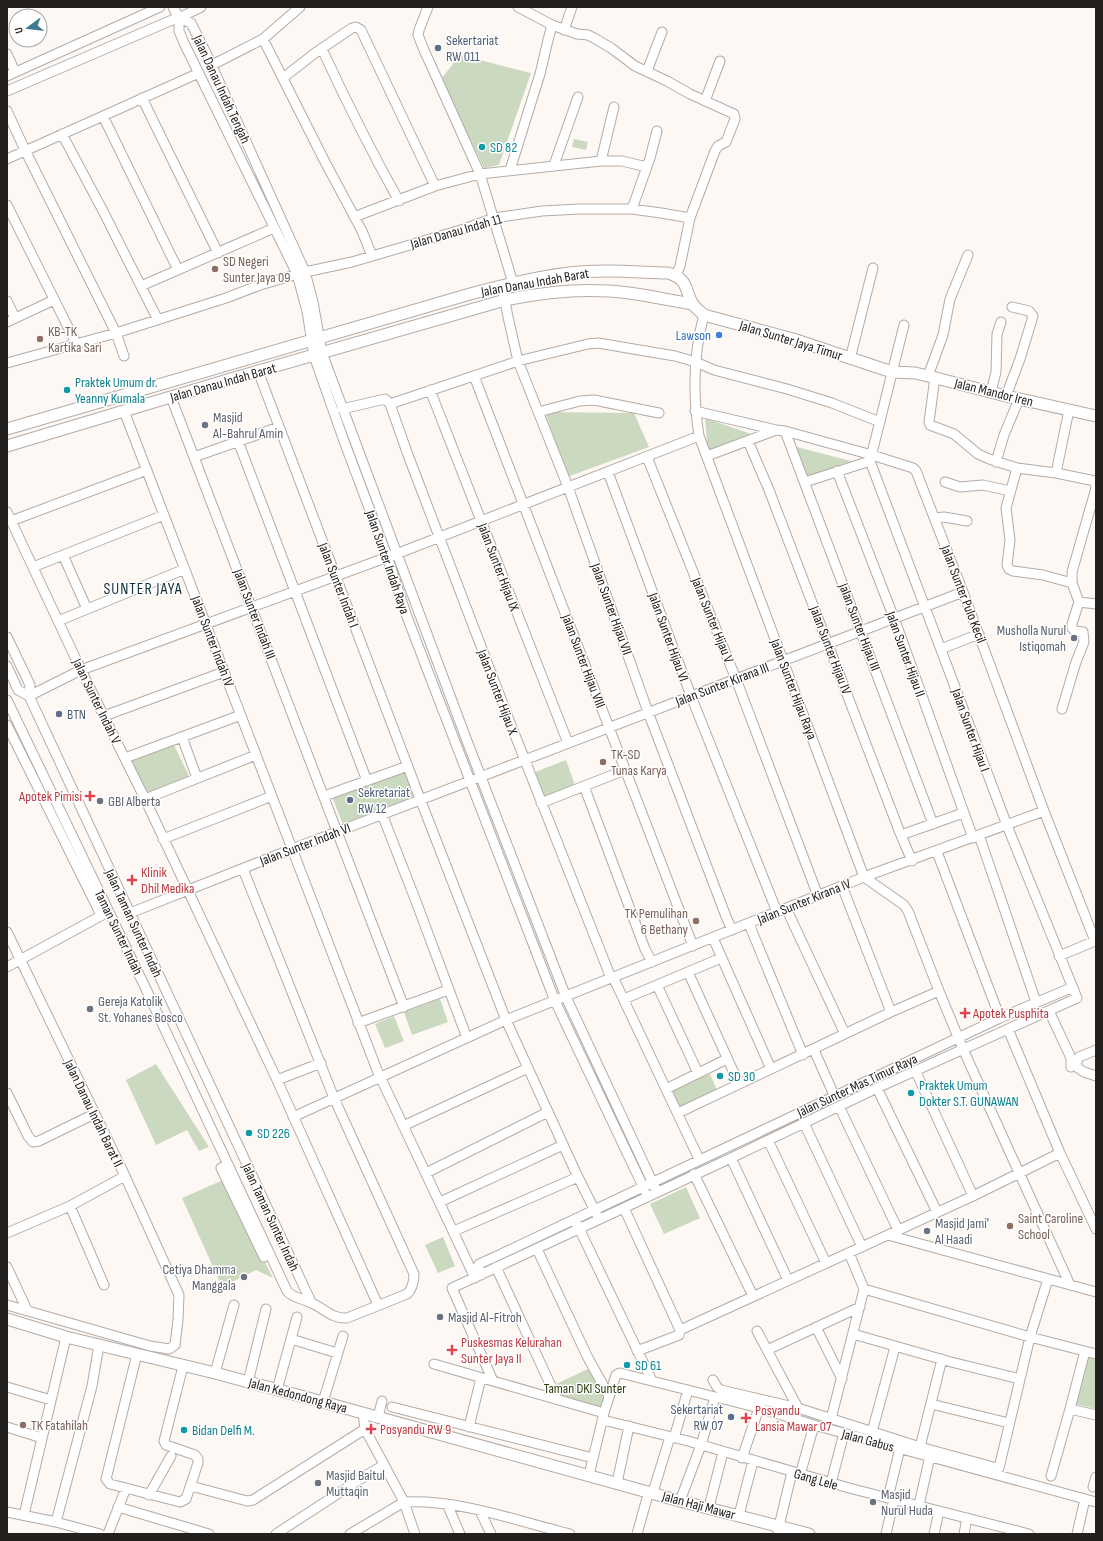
<svg xmlns="http://www.w3.org/2000/svg" width="1103" height="1541" font-family="'Sofia Sans Condensed',sans-serif">
<style>
.green{fill:#cbd9c0}
.lines{fill:none;stroke-linecap:round;stroke-linejoin:round}
.minor-casing{stroke:#b4aba5;stroke-width:11}
.tertiary-casing{stroke:#b4aba5;stroke-width:13}
.minor{stroke:#fff;stroke-width:9}
.tertiary{stroke:#fff;stroke-width:11}
.service-dot{fill:#5c6f8a;stroke:#fff;stroke-width:1.5}
.culture-dot{fill:#0f9aa8;stroke:#fff;stroke-width:1.5}
.education-dot{fill:#8d6e63;stroke:#fff;stroke-width:1.5}
.shop-dot{fill:#3f7fe0;stroke:#fff;stroke-width:1.5}
.worship-dot{fill:#6b7280;stroke:#fff;stroke-width:1.5}
.health-dot{fill:#e0444e;stroke:#fff;stroke-width:1.5}
.labels{text-anchor:middle;stroke-width:3;stroke-linejoin:round;paint-order:stroke}
.service-label{font-size:14px;fill:#4e5e75;stroke:#fff;text-anchor:start}
.street-label{font-size:14px;fill:#23201e;stroke:#fff}
.culture-label{font-size:14px;fill:#0d838f;stroke:#fff;text-anchor:start}
.education-label{font-size:14px;fill:#785e54;stroke:#fff;text-anchor:start}
.shop-label{font-size:14px;fill:#366cbe;stroke:#fff;text-anchor:end}
.worship-label{font-size:14px;fill:#5b616d;stroke:#fff;text-anchor:start}
.health-label{font-size:14px;fill:#be3a42;stroke:#fff;text-anchor:start}
.park-label{font-size:14px;fill:#273f0b;stroke:#fff}
.quarter-label{font-size:16px;letter-spacing:1px;fill:#13323b;stroke:#fff}
</style>
<rect width="100%" height="100%" fill="#fef8f4"/>
<path class="green" d="M460 55 531 73 499 165 484 168 441 79Z
M574 139 588 142 586 150 572 147Z
M545 412 634 413 649 447 567 477Z
M705 418 754 435 708 453Z
M793 446 851 461 806 478Z
M172 741 190 778 148 795 130 757Z
M566 760 575 785 544 797 535 772Z
M404 771 415 797 344 827 332 797Z
M440 999 448 1022 412 1035 404 1012Z
M394 1016 404 1041 385 1048 375 1024Z
M156 1064 209 1147 199 1151 187 1130 156 1145 126 1080Z
M710 1074 717 1090 676 1108 669 1091Z
M223 1180 273 1278 256 1270 222 1287 182 1198Z
M686 1187 700 1218 664 1234 650 1204Z
M443 1237 455 1266 438 1273 425 1245Z
M1087 1354 1096 1357V1409L1075 1404Z
M592 1367 606 1397 603 1410 558 1397 554 1385Z"/>
<g class="lines">
<defs>
<path id="minor" d="M173 7 179 18
M428 7 419 30 418 35 424 50 480 174 513 283
M518 7 552 25 577 34 588 35 594 38 611 48 635 66 667 81 690 94 734 114 735 119 726 142 718 146 715 151 690 218 680 266 676 275
M179 18 191 23 207 55 305 272 313 302 322 353 467 741 566 997 657 1192
M179 18V31L184 43 297 274 307 311 314 356 344 441 387 556 406 614 427 669 555 1001 648 1197
M179 18 201 7
M564 30 572 7
M263 39 324 160 362 231 372 256
M322 49C346 101 371 151 399 201
M7 54 15 72
M212 65 263 39 300 7
M647 71 662 32
M7 76 160 7
M283 78 315 53 352 28 356 27 361 30 435 186
M7 91 179 17
M142 98 218 253
M705 101 720 61
M7 111 25 150 116 333 124 356
M103 116 178 270
M62 134 103 211 158 320
M7 159 199 73
M601 161 614 107
M554 165 578 97
M510 170 540 74 548 40 552 25
M7 205 76 343
M632 209 650 158 657 131
M354 217 435 186 480 174 601 161H622L647 167
M141 286 274 228
M502 286 508 317 518 361 568 487 648 712 727 919 732 930
M7 301 15 318
M704 315C693 354 693 396 699 436L864 877 904 905 908 911 939 991 963 1049 1070 1285
M7 322 54 300
M850 359 873 268
M7 363 116 333 226 298 260 285 305 272 352 262 464 229 494 218 542 211 580 209H632L661 213 690 218
M258 371 419 796 506 1020 577 1175 599 1219
M474 376 693 946
M928 376 943 335 950 299 968 255
M430 390 568 743
M991 392 996 372 997 334 1001 322
M1006 396 1020 359 1033 316 1029 311 1012 307
M171 397 404 1007
M390 404 408 455 511 725 611 978
M342 409 385 399 390 404 518 361 588 344 598 343 675 356 696 362 714 370 787 389 832 403 880 422
M1069 410 1056 473 1095 481 1096 488 1072 572V583L1079 602 1096 604
M124 411 377 1070 475 1278
M695 411 776 430 785 431 872 455 913 468 916 471 963 592 1044 811 1095 941 1059 956
M538 412 580 401 594 400 659 413
M929 422 935 377
M930 425 954 434 978 454 989 459 1017 468 1056 473
M785 431 933 824
M238 441 367 781
M748 441 769 490 900 833 912 861
M707 456 776 430
M194 457 279 427
M647 457 736 679 818 896
M996 462 1004 435 1019 399
M1017 468 1006 508 1010 540 1007 565 1009 569 1013 571 1043 575 1072 583
M837 471 897 626 973 838
M608 472 691 696 777 912
M805 482 870 461 904 325
M945 482 960 487 983 485 1010 491
M7 512 81 670 145 799 277 1080 378 1305
M935 518 944 517 967 521
M11 521 147 470
M63 555 87 609
M33 567 164 515
M58 621 185 569
M7 637 30 685 29 696 311 1302
M941 649 979 634
M7 666 18 690 29 696
M29 696 81 670 404 551 699 436
M7 700 146 989 287 1291C293 1298 301 1298 309 1302 323 1307 331 1319 347 1318L407 1294C412 1289 414 1281 414 1274L334 1098 243 869
M1062 709 1076 662 1084 642 1083 632 1075 631 1072 628V624L1079 602
M104 716 224 672
M7 725 101 915
M182 737 197 778
M125 758 241 715
M584 786 645 949 652 962
M324 796 408 766
M145 799 256 755
M541 803 625 770
M382 814 417 904 467 1038
M901 835 963 813
M979 835 1036 1002
M163 839 272 796
M937 852 1000 1018
M842 886 891 1012
M786 908 845 1034
M130 913 292 849 963 592
M749 924 803 1055
M7 932 125 1176 179 1295 178 1320 175 1345 169 1349 150 1346 7 1305
M713 938 771 1069
M7 967 106 913
M688 972 739 1084
M613 977 699 1159
M657 985 698 1073
M624 999 721 958
M1049 1011 1071 1058V1067
M358 1023 448 990
M1008 1029 1060 1153 1096 1229
M814 1050 834 1095
M1096 1050 1079 1057 1076 1064 1078 1068 1084 1072 1096 1076
M915 1070 973 1196
M277 1080 321 1063
M877 1088 937 1212
M666 1089 727 1059
M7 1093 28 1136 33 1142 39 1141 94 1114
M839 1106 898 1230
M678 1113 891 1012 939 991
M293 1117 506 1020 864 877 1044 811
M804 1123 862 1247
M403 1126 528 1068
M768 1140 826 1263
M731 1158 788 1280
M227 1165 221 1168 264 1257
M426 1173 548 1112
M694 1174 753 1296
M440 1202 563 1145
M70 1206 104 1285
M624 1208 680 1330
M577 1224 652 1381
M454 1231 578 1177
M7 1233 70 1206 125 1176
M888 1235 1096 1292
M537 1249 587 1356 609 1396
M7 1267 27 1310
M496 1267 557 1399
M481 1275 478 1266 479 1264 497 1256 1000 1018 1073 987
M864 1289 1030 1337 1096 1354
M816 1327 842 1379
M680 1330 973 1196 1060 1153
M757 1331 798 1408
M853 1334 951 1362 1020 1379
M291 1339 337 1353
M767 1350 860 1307
M637 1351 679 1335 680 1330
M137 1354 106 1479 110 1484 180 1502 186 1499 198 1463V1459L195 1455 166 1445 164 1441 183 1366
M434 1364 604 1413
M215 1373 234 1305
M713 1380 717 1387 721 1390 798 1408 920 1447 997 1468H999L1030 1337 1048 1279
M493 1381 452 1288 731 1158 877 1088 1077 998 1008 828 870 461
M248 1382 266 1309
M7 1387 51 1400
M277 1390 297 1317
M323 1402 343 1336
M931 1404 1009 1423
M392 1407 593 1458
M1070 1409 1096 1415
M363 1413 365 1429 404 1502 415 1534
M378 1417 382 1401
M831 1419 864 1289 849 1253
M603 1420 688 1441 849 1488 1029 1534
M7 1427 42 1438
M469 1427 481 1378
M872 1432 895 1347
M674 1438 688 1390
M920 1447 942 1359
M742 1458 759 1408
M589 1475 604 1413 616 1375 620 1373 759 1408 814 1425 1096 1502
M800 1475 814 1425
M1051 1476 1070 1409 1085 1351
M617 1483 629 1426
M831 1483 844 1433
M191 1486 247 1501 253 1500 365 1429
M1093 1487 1096 1477
M653 1492 670 1437
M149 1495 171 1456
M888 1498 900 1448
M680 1501 701 1445 715 1397
M447 1504 460 1534
M919 1505 930 1456
M118 1507 209 1534
M709 1507 723 1452
M480 1511 491 1534
M7 1512 56 1522 100 1534
M24 1515 66 1337
M739 1515 753 1461
M56 1522 92 1386 99 1345
M775 1525 780 1534
M779 1526 792 1472
M108 1534 126 1488
M276 1534 365 1476 384 1465
M350 1534 404 1502C459 1499 517 1521 570 1534
M637 1534 649 1491
M886 1534 894 1499
M934 1534 939 1511
M964 1534 967 1518
M1077 1534 1085 1499"/>
<path id="tertiary" d="M7 429 470 294C503 285 536 277 569 273 602 269 635 272 668 273 688 279 684 287 692 303 695 308 700 311 704 315L793 339 892 372 915 373 928 376 1006 396 1096 416
M7 446 234 378 505 300C539 293 573 289 608 291 636 292 665 300 693 304
M7 1319 66 1337 215 1373 323 1402 680 1501 809 1534"/>
</defs>
<use href="#minor" class="minor-casing"/>
<use href="#tertiary" class="tertiary-casing"/>
<use href="#minor" class="minor"/>
<use href="#tertiary" class="tertiary"/>
</g>
<g class="service-dot">
<circle cx="438" cy="48" r="4"/>
<circle cx="59" cy="714" r="4"/>
<circle cx="350" cy="800" r="4"/>
<circle cx="731" cy="1417" r="4"/>
</g>
<g class="culture-dot">
<circle cx="482" cy="147" r="4"/>
<circle cx="67" cy="390" r="4"/>
<circle cx="720" cy="1076" r="4"/>
<circle cx="911" cy="1093" r="4"/>
<circle cx="249" cy="1133" r="4"/>
<circle cx="627" cy="1365" r="4"/>
<circle cx="184" cy="1430" r="4"/>
</g>
<g class="education-dot">
<circle cx="215" cy="269" r="4"/>
<circle cx="40" cy="339" r="4"/>
<circle cx="603" cy="762" r="4"/>
<circle cx="696" cy="921" r="4"/>
<circle cx="1010" cy="1226" r="4"/>
<circle cx="23" cy="1425" r="4"/>
</g>
<circle class="shop-dot" cx="719" cy="335" r="4"/>
<g class="worship-dot">
<circle cx="205" cy="425" r="4"/>
<circle cx="1074" cy="638" r="4"/>
<circle cx="100" cy="801" r="4"/>
<circle cx="90" cy="1009" r="4"/>
<circle cx="927" cy="1231" r="4"/>
<circle cx="244" cy="1277" r="4"/>
<circle cx="440" cy="1317" r="4"/>
<circle cx="318" cy="1483" r="4"/>
<circle cx="873" cy="1502" r="4"/>
</g>
<g class="health-dot">
<path d="M88 790h4v4h4v4h-4v4h-4v-4h-4v-4h4z"/>
<path d="M130 874h4v4h4v4h-4v4h-4v-4h-4v-4h4z"/>
<path d="M963 1007h4v4h4v4h-4v4h-4v-4h-4v-4h4z"/>
<path d="M450 1344h4v4h4v4h-4v4h-4v-4h-4v-4h4z"/>
<path d="M744 1412h4v4h4v4h-4v4h-4v-4h-4v-4h4z"/>
<path d="M369 1423h4v4h4v4h-4v4h-4v-4h-4v-4h4z"/>
</g>
<g class="labels">
<g class="service-label">
<text x="446" y="45">Sekertariat<tspan x="446" dy="16">RW 011</tspan></text>
<text x="67" y="719">BTN</text>
<text x="358" y="797">Sekretariat<tspan x="358" dy="16">RW 12</tspan></text>
<text x="723" y="1414" text-anchor="end">Sekertariat<tspan x="723" dy="16">RW 07</tspan></text>
</g>
<g class="street-label">
<text transform="translate(222 89) rotate(65)" y="5">Jalan Danau Indah Tengah</text>
<text transform="translate(456 231) rotate(-16)" y="5">Jalan Danau Indah 11</text>
<text transform="translate(535 282) rotate(-10)" y="5">Jalan Danau Indah Barat</text>
<text transform="translate(791 340) rotate(17)" y="5">Jalan Sunter Jaya Timur</text>
<text transform="translate(223 382) rotate(-16)" y="5">Jalan Danau Indah Barat</text>
<text transform="translate(994 392) rotate(14)" y="5">Jalan Mandor Iren</text>
<text transform="translate(388 562) rotate(71)" y="5">Jalan Sunter Indah Raya</text>
<text transform="translate(499 567) rotate(69)" y="5">Jalan Sunter Hijau IX</text>
<text transform="translate(339 585) rotate(69)" y="5">Jalan Sunter Indah I</text>
<text transform="translate(964 594) rotate(69)" y="5">Jalan Sunter Pulo Kecil</text>
<text transform="translate(612 609) rotate(70)" y="5">Jalan Sunter Hijau VII</text>
<text transform="translate(255 614) rotate(69)" y="5">Jalan Sunter Indah III</text>
<text transform="translate(713 620) rotate(68)" y="5">Jalan Sunter Hijau V</text>
<text transform="translate(860 627) rotate(69)" y="5">Jalan Sunter Hijau III</text>
<text transform="translate(669 637) rotate(70)" y="5">Jalan Sunter Hijau VI</text>
<text transform="translate(213 641) rotate(69)" y="5">Jalan Sunter Indah IV</text>
<text transform="translate(831 650) rotate(69)" y="5">Jalan Sunter Hijau IV</text>
<text transform="translate(906 654) rotate(70)" y="5">Jalan Sunter Hijau II</text>
<text transform="translate(584 661) rotate(69)" y="5">Jalan Sunter Hijau VIII</text>
<text transform="translate(722 684) rotate(-21)" y="5">Jalan Sunter Kirana III</text>
<text transform="translate(794 689) rotate(69)" y="5">Jalan Sunter Hijau Raya</text>
<text transform="translate(498 692) rotate(69)" y="5">Jalan Sunter Hijau X</text>
<text transform="translate(97 701) rotate(64)" y="5">Jalan Sunter Indah V</text>
<text transform="translate(971 730) rotate(70)" y="5">Jalan Sunter Hijau I</text>
<text transform="translate(305 844) rotate(-21)" y="5">Jalan Sunter Indah VI</text>
<text transform="translate(804 901) rotate(-22)" y="5">Jalan Sunter Kirana IV</text>
<text transform="translate(134 923) rotate(65)" y="5">Jalan Taman Sunter Indah</text>
<text transform="translate(119 932) rotate(64)" y="5">Taman Sunter Indah</text>
<text transform="translate(857 1085) rotate(-25)" y="5">Jalan Sunter Mas Timur Raya</text>
<text transform="translate(94 1113) rotate(64)" y="5">Jalan Danau Indah Barat II</text>
<text transform="translate(271 1217) rotate(65)" y="5">Jalan Taman Sunter Indah</text>
<text transform="translate(298 1395) rotate(15)" y="5">Jalan Kedondong Raya</text>
<text transform="translate(868 1440) rotate(15)" y="5">Jalan Gabus</text>
<text transform="translate(816 1479) rotate(16)" y="5">Gang Lele</text>
<text transform="translate(699 1505) rotate(15)" y="5">Jalan Haji Mawar</text>
</g>
<g class="culture-label">
<text x="490" y="152">SD 82</text>
<text x="75" y="387">Praktek Umum dr.<tspan x="75" dy="16">Yeanny Kumala</tspan></text>
<text x="728" y="1081">SD 30</text>
<text x="919" y="1090">Praktek Umum<tspan x="919" dy="16">Dokter S.T. GUNAWAN</tspan></text>
<text x="257" y="1138">SD 226</text>
<text x="635" y="1370">SD 61</text>
<text x="192" y="1435">Bidan Delfi M.</text>
</g>
<g class="education-label">
<text x="223" y="266">SD Negeri<tspan x="223" dy="16">Sunter Jaya 09</tspan></text>
<text x="48" y="336">KB-TK<tspan x="48" dy="16">Kartika Sari</tspan></text>
<text x="611" y="759">TK-SD<tspan x="611" dy="16">Tunas Karya</tspan></text>
<text x="688" y="918" text-anchor="end">TK Pemulihan<tspan x="688" dy="16">6 Bethany</tspan></text>
<text x="1018" y="1223">Saint Caroline<tspan x="1018" dy="16">School</tspan></text>
<text x="31" y="1430">TK Fatahilah</text>
</g>
<g class="shop-label">
<text x="711" y="340">Lawson</text>
</g>
<g class="worship-label">
<text x="213" y="422">Masjid<tspan x="213" dy="16">Al-Bahrul Amin</tspan></text>
<text x="1066" y="635" text-anchor="end">Musholla Nurul<tspan x="1066" dy="16">Istiqomah</tspan></text>
<text x="108" y="806">GBI Alberta</text>
<text x="98" y="1006">Gereja Katolik<tspan x="98" dy="16">St. Yohanes Bosco</tspan></text>
<text x="935" y="1228">Masjid Jami'<tspan x="935" dy="16">Al Haadi</tspan></text>
<text x="236" y="1274" text-anchor="end">Cetiya Dhamma<tspan x="236" dy="16">Manggala</tspan></text>
<text x="448" y="1322">Masjid Al-Fitroh</text>
<text x="326" y="1480">Masjid Baitul<tspan x="326" dy="16">Muttaqin</tspan></text>
<text x="881" y="1499">Masjid<tspan x="881" dy="16">Nurul Huda</tspan></text>
</g>
<g class="health-label">
<text x="82" y="801" text-anchor="end">Apotek Pimisi</text>
<text x="141" y="877">Klinik<tspan x="141" dy="16">Dhil Medika</tspan></text>
<text x="973" y="1018">Apotek Pusphita</text>
<text x="461" y="1347">Puskesmas Kelurahan<tspan x="461" dy="16">Sunter Jaya II</tspan></text>
<text x="755" y="1415">Posyandu<tspan x="755" dy="16">Lansia Mawar 07</tspan></text>
<text x="380" y="1434">Posyandu RW 9</text>
</g>
<g class="park-label">
<text x="585" y="1393">Taman DKI Sunter</text>
</g>
<g class="quarter-label">
<text x="143" y="594">SUNTER JAYA</text>
</g>
</g>
<rect width="1103" height="1541" fill="none" stroke="#23201e" stroke-width="16"/>
<g transform="translate(28 28) rotate(255)"><circle r="19" fill="#ffffff" stroke="#a7a6a5"/>
<path d="M0-3L7 15L0 10L-7 15Z" fill="#3b7c8f"/>
<text y="-6" font-size="11" font-weight="bold" text-anchor="middle" fill="#23201e">U</text>
</g>
</svg>
